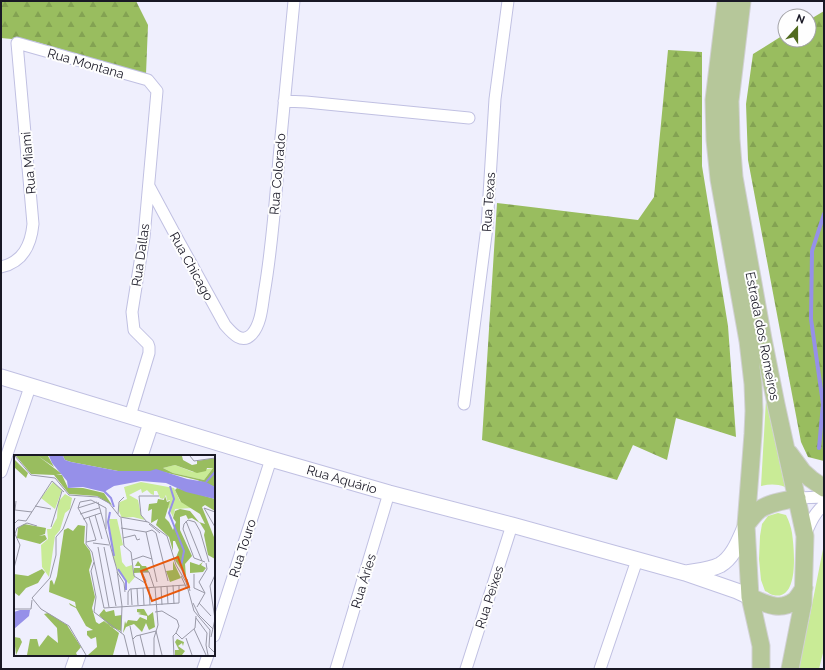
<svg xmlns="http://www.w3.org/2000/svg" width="825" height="670" font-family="Raleway,sans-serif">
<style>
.green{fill:#c9eb96}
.forest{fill:url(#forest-firs)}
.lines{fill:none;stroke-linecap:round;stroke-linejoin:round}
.stream{stroke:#9690e9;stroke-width:4}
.street-casing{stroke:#c0c0e2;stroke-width:13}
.secondary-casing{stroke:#c0c0e2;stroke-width:17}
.primary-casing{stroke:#d1d1d3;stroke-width:19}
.street{stroke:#fff;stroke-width:11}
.secondary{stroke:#fff;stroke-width:15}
.primary{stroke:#b6c79a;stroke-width:17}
.labels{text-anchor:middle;stroke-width:4;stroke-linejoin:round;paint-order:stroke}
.street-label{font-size:13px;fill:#191825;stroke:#fefefe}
.inset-river{fill:none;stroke:#9690e9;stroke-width:2}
.inset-road{fill:none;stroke:#9999a7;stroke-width:1}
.view{fill:#e8590c;fill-opacity:0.15;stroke:#e8590c;stroke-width:2}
.inset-edge{fill:none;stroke:#191825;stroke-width:2}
</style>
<defs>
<pattern id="forest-firs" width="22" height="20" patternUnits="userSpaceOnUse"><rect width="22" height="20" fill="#99bd5f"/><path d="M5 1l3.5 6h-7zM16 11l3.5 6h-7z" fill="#83a252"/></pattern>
</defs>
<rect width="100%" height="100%" fill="#efeffd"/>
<path class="green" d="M766 400 785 487C777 484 770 484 761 486Z
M778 513 786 515C789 521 791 527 792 533 794 547 800 602 773 595 771 595 768 592 765 591L761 580 759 559 760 536 762 524 768 516Z
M824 544V649L819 669H796L809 620Z"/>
<path class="forest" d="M1 1H136L148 25 146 74 33 41 1 38Z
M824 11V461L808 457 801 442 748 160 746 104 753 54 785 34V40H809V20Z
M668 50 702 52V166L728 326 736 437 676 418 667 460 633 445 617 480 482 440 497 203 638 220 654 197Z"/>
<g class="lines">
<path class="stream" d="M819 448 823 404 811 319 812 251 824 214"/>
<defs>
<path id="street" d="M284 101 306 102 469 118
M149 186 177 238 225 325C232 333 242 345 252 334 261 324 262 307 264 294 272 249 275 204 279 158 284 106 289 53 294 1
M1 267C23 262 31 245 33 224L17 43 148 80 157 91 144 237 132 312 134 330 148 344 149 347V353L130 416
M464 404 487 227 495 99 508 1
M1 472 30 387
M797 498 824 497
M805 535C810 524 814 513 824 505
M214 636 271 459
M203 669 208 655
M336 669 389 493
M466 669 512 525
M600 669 637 560"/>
<path id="secondary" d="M1 377 271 459 389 493 512 525 685 573 737 591 750 597
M140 456 151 423
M686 573C697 571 710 570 720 565 734 557 740 538 746 525
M73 669 78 655"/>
<path id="primary" d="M726 1 714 100 715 140 719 179 748 341 753 384 754 411 753 434 746 525 750 597 761 646V669
M742 1 730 101 731 139 734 177 763 339 776 404 805 536 803 603 790 669
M789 453 803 472 811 479 824 488
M746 525C750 520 754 514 759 510 770 502 784 501 797 498
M750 597C764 603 780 612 794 601 798 598 801 592 804 588"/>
</defs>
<use href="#street" class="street-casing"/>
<use href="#secondary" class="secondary-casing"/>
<use href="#primary" class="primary-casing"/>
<use href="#street" class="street"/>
<use href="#secondary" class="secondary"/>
<use href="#primary" class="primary"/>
</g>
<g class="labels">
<g class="street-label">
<text transform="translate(86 63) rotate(16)" y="5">Rua Montana</text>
<text transform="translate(28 163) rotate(-95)" y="5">Rua Miami</text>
<text transform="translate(277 174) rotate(-85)" y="5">Rua Colorado</text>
<text transform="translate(488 202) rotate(-86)" y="5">Rua Texas</text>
<text transform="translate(140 255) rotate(-82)" y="5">Rua Dallas</text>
<text transform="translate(192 266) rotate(61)" y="5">Rua Chicago</text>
<text transform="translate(763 336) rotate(79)" y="5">Estrada dos Romeiros</text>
<text transform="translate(342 479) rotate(16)" y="5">Rua Aquário</text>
<text transform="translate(242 548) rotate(-72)" y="5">Rua Touro</text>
<text transform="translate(363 581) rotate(-73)" y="5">Rua Áries</text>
<text transform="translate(489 597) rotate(-72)" y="5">Rua Peixes</text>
</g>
</g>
<g transform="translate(14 455)">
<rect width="201" height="201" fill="#efeffd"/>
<path d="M161 10 179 17 199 13 190 25 159 18 149 13ZM39 27 48 35 41 54 27 43ZM127 27 160 33 166 46 178 53 161 54 159 62 154 52 156 45 153 46 152 40 149 44 146 43 143 36H140V40L137 39 133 35 128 38 127 34 115 40 124 45 127 60 131 65 119 62 108 63 104 54 106 47 113 44 110 32ZM51 39 58 43 56 54 51 58 46 75 41 81 35 122 28 112 27 90 34 84 33 74H37L43 63 44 47Z" fill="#c9eb96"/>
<path d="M2 1H34L40 12 24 1 48 19 42 20H48L54 33H69L90 38 98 50 83 41 55 39 40 20 17 19ZM49 1H168L169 5 178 10 183 9V6L201 3V32L183 25 145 16H104L57 7 51 5ZM161 10 183 18 192 16 193 13H199L190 25 159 18 149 13ZM0 4 14 18 12 23 0 12ZM163 33 201 44V56L191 50 188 52 200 82 201 104 194 100 190 80 191 76 186 68 178 63 174 64 172 60 166 62V75L178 101 171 109 172 122 161 105 165 95 161 86H159V96L155 82 142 70 144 64 137 68 138 54 134 56 135 49 143 48 144 44 150 45 151 41 153 47 156 46 151 63 155 67 159 75 162 67 159 63 161 56 166 54 176 56 185 67 191 69 186 59 167 47 161 35ZM10 69 32 73 31 79 25 81 31 80 33 84 26 89 3 83 4 73ZM64 70 71 71 70 88 76 96 78 106 75 115 81 142 78 153 82 167 85 169 90 166 105 178 99 200H74L83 192 82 182 77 184 73 180V176L79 175 72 171 62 153 56 150 55 148 62 152 61 147 35 137 36 126 38 125 40 130 43 121 50 75 54 73 59 76ZM124 106 128 111H132L135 117 120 118V113H126V111H121ZM159 106 167 123 156 127 152 116 159 115ZM176 107 185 110 189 107 187 110 192 113 189 117 176 118ZM28 114 31 117 24 128 12 133 5 141 1 138 0 119 14 121ZM90 154 92 157 100 155 101 161 108 160 107 176 97 172 85 160ZM123 154H130L134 161 139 157 141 172 135 175 132 168 128 177 120 169 112 172 109 178 111 166 112 169 114 165 123 166 126 162 133 165V161L124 159 127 158 123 157ZM34 158 53 170 67 192 62 198 63 200H13L16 184H23L25 192 34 180 44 188 43 173 30 159ZM0 182 6 183 8 187 2 200ZM163 184 170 187 169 191 168 188 164 191 171 196 168 200H161V195H165L161 187Z" fill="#99bd5f" fill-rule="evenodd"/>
<path d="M95 64H103L109 90 106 91 108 107 112 112 118 110 121 122 115 129 105 118 99 103Z" fill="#c9eb96"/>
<path d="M35 1H49L51 5 57 7 104 16H136L142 14 173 24 192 27 201 32V44L172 37 152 28 127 26 100 31 90 37 69 32 54 33 53 26 38 8ZM6 155H16L15 161 0 174V157Z" fill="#9690e9"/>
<path class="inset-river" d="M192 27 201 17M156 31 160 44 155 58 170 96 167 111 171 122M90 36 97 43 100 52M96 57 94 67 100 101M104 114 112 126V135"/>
<path class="inset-road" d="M1 1 17 20 41 23 55 40 84 42 95 48 106 62 134 67 153 81 162 110 172 127 180 156 196 175 195 192 201 198M176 1 180 6 201 3M61 43 49 74 42 82V100L36 123 18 143 27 154 55 171 72 200M2 46 1 55 18 57M84 47 103 115 108 151 107 178M21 51 37 54M64 53 83 47M201 57 190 53 201 72M66 59 85 53M104 59 105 47 110 42M81 60 88 84M107 63 110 91 117 97 120 121 131 128 132 126 128 117H135L140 132M69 64 87 58M172 66 188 106M133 67 127 60 125 41H145M0 69 4 65 12 66 38 26 50 37M135 69 146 78M37 72 48 36M107 73 132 77M92 74V53L77 45 66 47 64 53 73 69 72 89 78 97 90 153 165 148V130M132 77 138 75 142 78 154 126M132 77 143 127M109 83 121 80 123 85 126 84M72 87 82 85 75 62M79 88 95 90M84 92 95 152M90 92 102 151M118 105 129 101 138 104M80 107 77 116 82 142 80 157 110 180 115 200M191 107 180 103 169 74 170 69 174 65 181 67 186 76 195 107M0 113 6 90 1 79 3 73 13 68 23 71M103 117 110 128 111 137M180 119V133L191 138M167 121 173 134M173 124 176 136M159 130 160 149M153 131 154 149M147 132 148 150M123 133 124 150M129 133 130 150M135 133 136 150M117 134 118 150M114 137 116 134 171 130M114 137V150M179 148 185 160 199 174M185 148 197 161M183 152 191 138 185 127 193 114 192 108M0 154H17L18 145M141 157 148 156 163 165 165 171 162 178 168 184 181 173 182 161M182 163 193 178 192 190 194 200M116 171 122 200M180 174 192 200M126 180 131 200M197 182 201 164 196 131 201 120M172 183 178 200M119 184 122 181 142 176 148 200M140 200V183L144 170 141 132M160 200 159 181 162 178"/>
<path class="view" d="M164 102 175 132 138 146 127 116Z"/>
<rect width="201" height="201" class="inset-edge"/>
</g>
<rect width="825" height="670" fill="none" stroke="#191825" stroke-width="4"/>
<g transform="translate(797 28) rotate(21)"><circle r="19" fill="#fefefe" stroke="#a2a2a7"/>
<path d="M0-3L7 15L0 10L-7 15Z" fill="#516b1e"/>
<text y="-6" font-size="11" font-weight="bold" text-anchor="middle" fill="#191825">N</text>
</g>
</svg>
